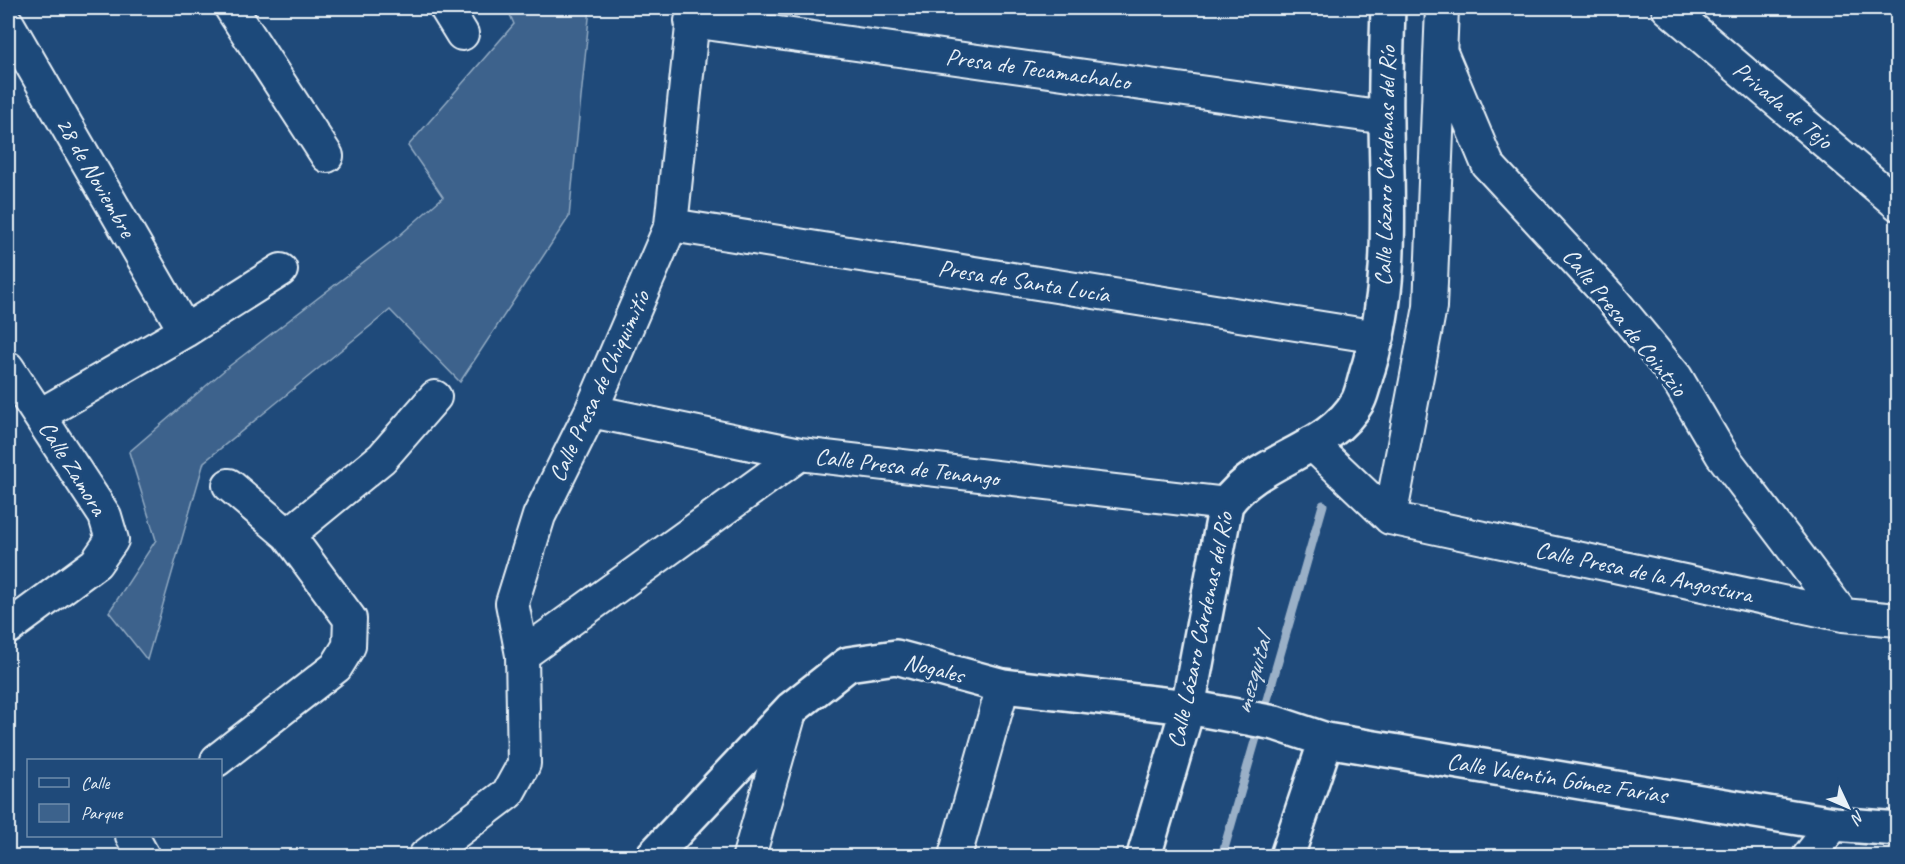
<svg xmlns="http://www.w3.org/2000/svg" width="1905" height="864" font-family="Caveat,sans-serif">
<style>
.green{fill:#3c628c;stroke:#92aac2;stroke-width:1.5}
.lines{fill:none;stroke-linecap:round;stroke-linejoin:round}
.stream{stroke:#9ab0c7;stroke-width:9}
.minor-casing{stroke:#e8f1f8;stroke-width:36}
.tertiary-casing{stroke:#e8f1f8;stroke-width:38}
.minor{stroke:#1f4a7a;stroke-width:32}
.tertiary{stroke:#1f4a7a;stroke-width:33}
.labels{text-anchor:middle;stroke-width:6;stroke-linejoin:round;paint-order:stroke}
.street-label{font-size:24px;fill:#e8f1f8;stroke:#1f4a7a}
.water-label{font-size:26px;font-style:italic;fill:#d4e1ec;stroke:#1f4a7a}
</style>
<rect width="100%" height="100%" fill="#1f4a7a"/>
<filter id="ink" filterUnits="userSpaceOnUse"><feTurbulence type="fractalNoise" baseFrequency=".0167" numOctaves="2"/><feDisplacementMap in="SourceGraphic" scale="12" xChannelSelector="R" yChannelSelector="G"/><feConvolveMatrix kernelMatrix="1 2 1 2 8 2 1 2 1" color-interpolation-filters="sRGB"/></filter>
<g filter="url(#ink)">
<path class="green" d="M507 8H590L569 217 460 382 390 310 204 462 147 660 109 612 156 540 129 452 228 367 400 235 443 197 408 146 514 24Z"/>
<g class="lines">
<path class="stream" d="M1222 856 1323 505"/>
<defs>
<path id="minor" d="M231 8 327 156
M446 8 462 34
M1668 8 1898 204
M691 21 1386 118
M8 24 185 331
M1442 55 1488 165 1609 296 1676 377 1722 455 1843 615
M671 225 1378 337
M8 368 105 516 112 540 96 563 8 628
M591 411 800 454 1226 504
M40 415 185 331 281 270
M1311 443 1390 518
M1390 518 1843 615 1898 620
M1390 518 1430 307 1442 8
M288 535 382 458 435 397
M522 655 800 454
M217 760 336 667 349 646 350 619 288 535 229 485
M132 836 143 856
M425 856 508 793 524 764 522 655 512 603 539 516 591 411 671 225 694 8
M749 856 791 709
M955 856 1003 686
M1809 856 1834 824"/>
<path id="tertiary" d="M653 856 791 709 848 664 896 657 1003 686 1188 707 1275 723 1326 740 1834 824 1898 829
M1144 856 1188 707 1226 504C1260 457 1329 452 1358 401 1363 391 1365 377 1369 366 1394 284 1387 206 1386 122 1385 84 1387 45 1388 8
M1287 856 1326 740"/>
</defs>
<use href="#minor" class="minor-casing"/>
<use href="#tertiary" class="tertiary-casing"/>
<use href="#minor" class="minor"/>
<use href="#tertiary" class="tertiary"/>
</g>
</g>
<g class="labels">
<g class="street-label">
<text transform="translate(1038 69) rotate(8)" y="8">Presa de Tecamachalco</text>
<text transform="translate(1783 105) rotate(40)" y="8">Privada de Tejo</text>
<text transform="translate(1385 166) rotate(-89)" y="8">Calle Lázaro Cárdenas del Río</text>
<text transform="translate(96 177) rotate(60)" y="8">28 de Noviembre</text>
<text transform="translate(1024 281) rotate(9)" y="8">Presa de Santa Lucía</text>
<text transform="translate(1625 322) rotate(51)" y="8">Calle Presa de Cointzio</text>
<text transform="translate(599 386) rotate(-65)" y="8">Calle Presa de Chiquimitío</text>
<text transform="translate(907 467) rotate(7)" y="8">Calle Presa de Tenango</text>
<text transform="translate(73 468) rotate(58)" y="8">Calle Zamora</text>
<text transform="translate(1644 572) rotate(12)" y="8">Calle Presa de la Angostura</text>
<text transform="translate(1200 630) rotate(-78)" y="8">Calle Lázaro Cárdenas del Río</text>
<text transform="translate(934 668) rotate(14)" y="8">Nogales</text>
<text transform="translate(1557 778) rotate(9)" y="8">Calle Valentín Gómez Farías</text>
</g>
<g class="water-label">
<text transform="translate(1252 675) rotate(-74)" y="9">mezquital</text>
</g>
</g>
<rect width="1905" height="864" fill="none" stroke="#1f4a7a" stroke-width="30"/>
<rect x="15" y="15" width="1875" height="834" fill="none" stroke="#e8f1f8" stroke-width="2" filter="url(#ink)"/>
<rect x="27" y="759" width="195" height="78" fill="#1f4a7a" stroke="#6f8dac" stroke-width="1.5"/>
<rect x="39" y="778" width="30" height="9" fill="#1f4a7a" stroke="#6f8dac" stroke-width="1.5"/>
<text x="81" y="789" font-size="18" fill="#e8f1f8">Calle</text>
<rect x="39" y="804" width="30" height="18" fill="#3c628c" stroke="#6f8dac" stroke-width="1.5"/>
<text x="81" y="819" font-size="18" fill="#e8f1f8">Parque</text>
<g transform="translate(1848 807) rotate(134)" stroke="#1f4a7a" stroke-width="4.5" paint-order="stroke">
<path d="M0-4.5L10 22L0 15L-10 22Z" fill="#e8f1f8"/>
<text y="-9" font-size="16" font-weight="bold" text-anchor="middle" fill="#e8f1f8">N</text>
</g>
</svg>
